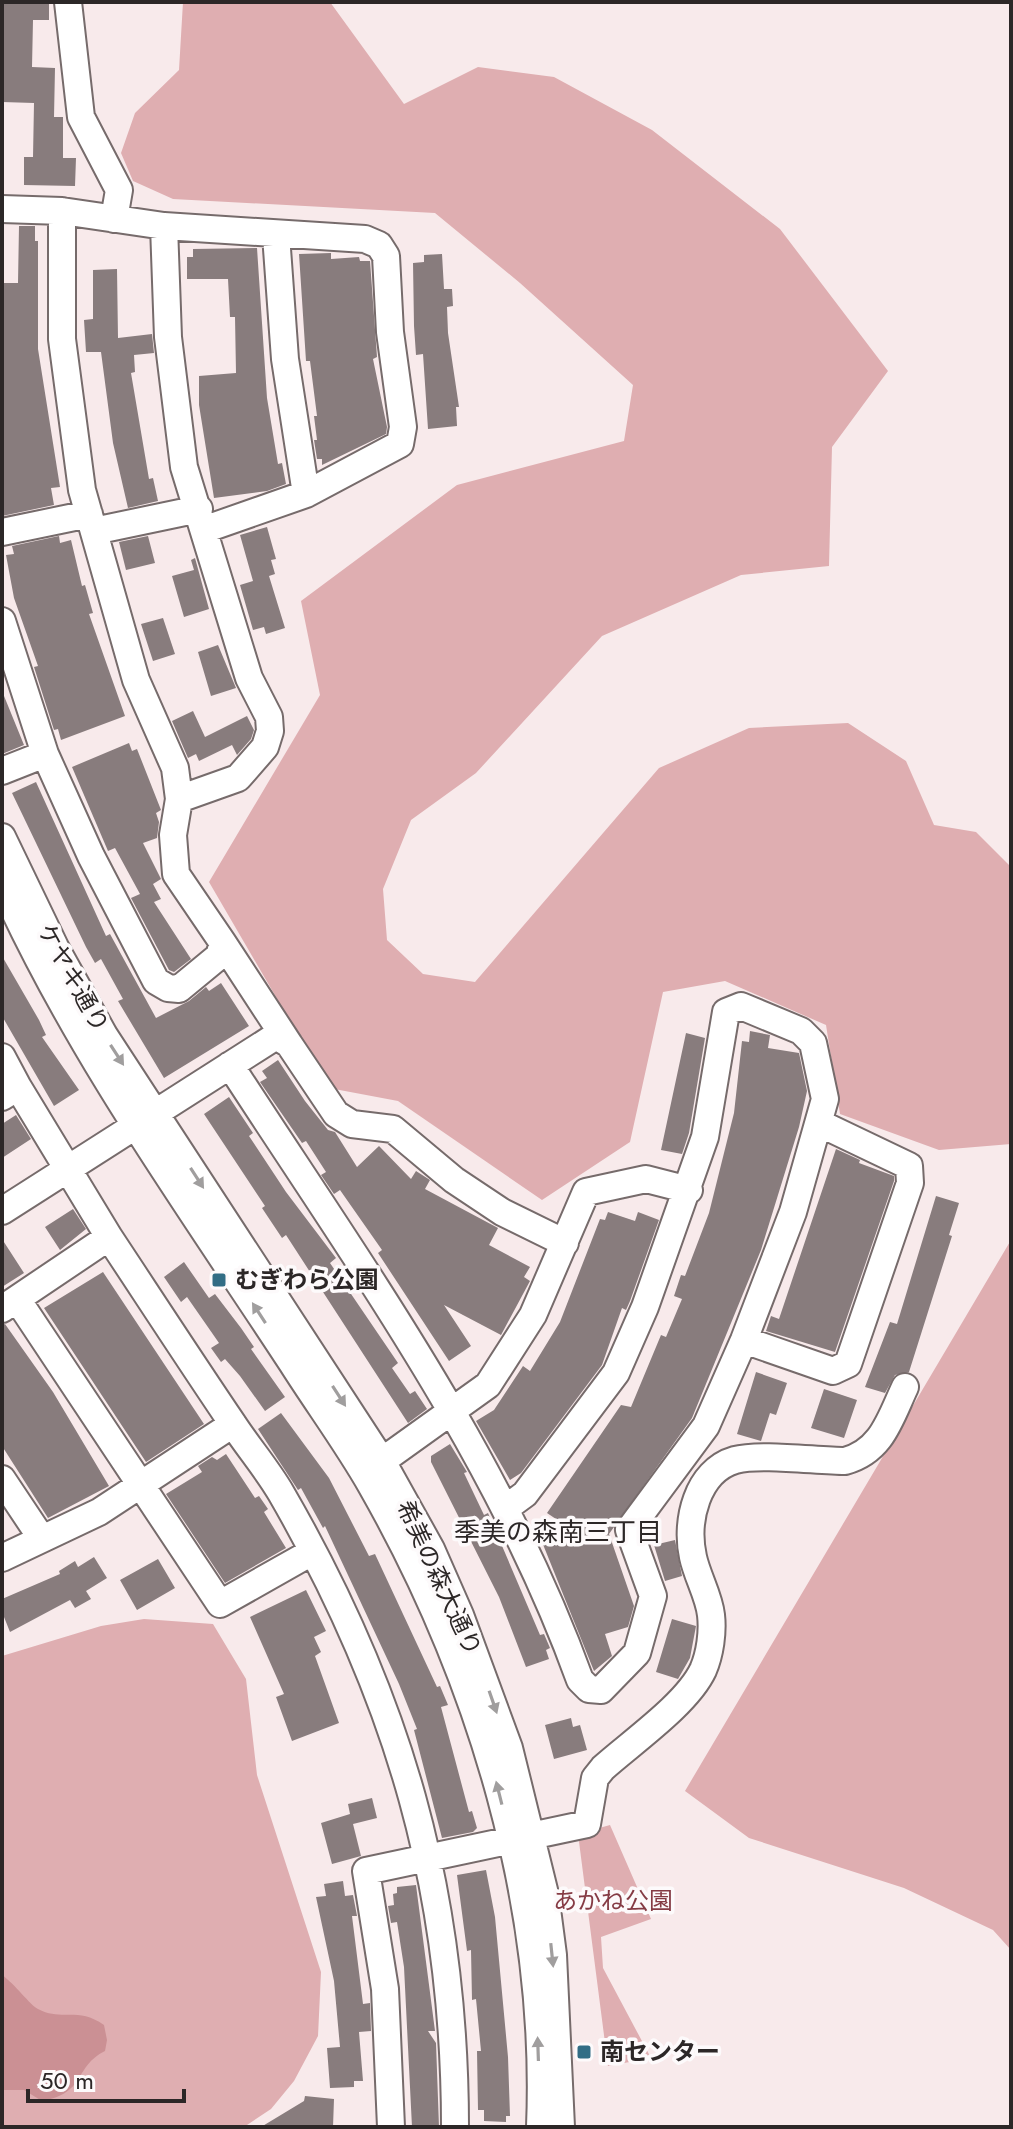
<svg xmlns="http://www.w3.org/2000/svg" width="1013" height="2129" font-family="Jost,'Noto Sans JP',sans-serif">
<style>
.green{fill:#dfaeb1}
.water{fill:#cb9094}
.building{fill:#887c7d}
.lines{fill:none;stroke-linecap:round;stroke-linejoin:round}
.minor-casing{stroke:#766b6b;stroke-width:30}
.minor{stroke:#fff;stroke-width:26}
.oneway{fill:#a09e9e}
.poi-dot{fill:#326d85;stroke:#fdfafb;stroke-width:3}
.labels{text-anchor:middle;stroke-width:7;stroke-linejoin:round;paint-order:stroke}
.street-label{font-size:24px;fill:#2c2727;stroke:#fdfafb}
.poi-label{font-size:24px;font-weight:bold;fill:#2c2727;stroke:#fdfafb;text-anchor:start}
.park-label{font-size:24px;fill:#853b44;stroke:#fdfafb}
.neighbourhood-label{font-size:26px;fill:#2c2727;stroke:#fdfafb}
</style>
<rect width="100%" height="100%" fill="#f8eaeb"/>
<path class="green" d="M183 2H330L404 104 478 67 554 77 652 130 780 229 888 371 832 447 829 566 741 575 602 636 476 773 411 820 383 889 387 940 423 974 475 982 659 768 749 728 848 723 906 761 934 825 976 832 1011 867V1144L939 1150 840 1114 826 1025 725 981 663 992 630 1142 542 1200 398 1101 329 1088 209 882 320 695 301 601 457 485 624 441 633 385 520 283 435 213 173 199 133 181 121 153 135 113 179 70Z
M1011 1240V1950L993 1930 904 1888 749 1838 685 1791Z
M144 1619 213 1624 246 1679 257 1775 321 1972 318 2036 294 2081 271 2109 244 2127H2V1656L101 1626Z
M610 1825 651 1919 601 1937 603 1968 651 2058 608 2066 578 1834Z"/>
<path class="water" d="M2 1975C15 1984 30 2005 38 2009 63 2022 77 2006 104 2025L107 2040 105 2051C73 2067 87 2093 42 2101L24 2090H2Z"/>
<path class="building" d="M2 2H49V20H33L32 67 55 68 54 117H63V158H76L75 186 24 185V157H33L34 103 2 102Z
M19 226H35V241H38V349L60 487 51 488 54 505 2 516V283H18Z
M257 248 267 398 278 464 282 463 286 484 267 491 214 498 199 405V376L236 373 235 317H230L228 279H187V257H193V249Z
M331 253V259L359 257 360 261H370L377 357 373 359 387 427 386 434 322 465V459H317L314 440H317L314 416H317L310 361H306L299 254Z
M442 254 444 289H452L453 306 447 307 448 333 459 407H456L457 426 428 429 423 354 416 355 414 326 413 263 424 262V255Z
M117 269 118 338 152 334 154 353 134 355 135 372 131 373 149 479 153 478 158 501 128 508 113 443 101 352H86L84 320 93 319V270Z
M267 527 276 559 271 560 275 574 269 576 285 628 266 634 264 627 253 630 240 585 253 581 240 535Z
M59 536 60 543 71 540 82 586 85 585 93 613 89 614 125 716 61 740 58 729 54 730 34 667 38 666 14 598 6 555 14 554 12 546Z
M148 536 155 563 126 570 119 542Z
M195 558 209 609 184 617 172 576 194 570 191 560Z
M163 618 175 654 153 661 141 624Z
M218 645 236 688 211 696 198 652Z
M2 691 24 745 2 754Z
M193 711 205 737 247 716 254 730 251 739 237 755 232 745 199 761 196 754 188 758 172 721Z
M129 743 132 751 137 749 161 810 156 813 159 822 157 838 143 843 161 879 153 884 161 899 154 902 191 959 174 972 169 970 131 898 140 894 115 848 108 851 72 767Z
M36 782 106 936 110 934 156 1018 189 1001 206 987 209 991 221 983 249 1026 164 1078 118 1001 123 999 101 959 95 963 86 947 12 793Z
M2 956 39 1020 46 1035 42 1037 79 1090 54 1106 2 1016Z
M750 1031 770 1035 768 1048 799 1053 807 1091 799 1127 761 1250 692 1418 609 1534 634 1606 628 1627 605 1634 612 1656 594 1671 540 1537 565 1525 547 1513 621 1405 631 1407 661 1335 666 1337 682 1299 674 1296 681 1275 685 1276 709 1213 734 1113 742 1041 749 1042Z
M686 1033 705 1038 689 1133 682 1154 661 1150Z
M278 1060 305 1101 328 1130 335 1132 357 1167 379 1146 411 1179 416 1171 430 1180 425 1189 498 1228 489 1245 530 1267 524 1277 530 1281 501 1335 444 1305 471 1346 449 1361 378 1253 382 1250 340 1190 334 1194 321 1175 326 1172 306 1141 302 1143 260 1082 267 1078 262 1071Z
M229 1097 253 1133 249 1136 286 1192 336 1258 330 1263 398 1363 392 1368 410 1394 415 1391 427 1409 408 1423 286 1235 282 1238 262 1208 265 1206 204 1114Z
M16 1115 31 1139 2 1158V1124Z
M836 1149 860 1160 859 1163 894 1176V1181L835 1352 766 1331 771 1316 779 1319Z
M936 1196 959 1203 949 1235 952 1236 909 1372 895 1375 885 1393 865 1387 890 1322 897 1324Z
M73 1209 86 1229 60 1250 45 1227Z
M608 1212 635 1221 638 1212 659 1220 630 1301 626 1310 622 1308 602 1365 521 1473 510 1480 476 1421 494 1410 523 1366 530 1371 560 1322 600 1219 605 1220Z
M2 1239 24 1273 2 1287Z
M184 1262 209 1298 215 1294 241 1328 254 1347 251 1349 285 1397 265 1411 240 1376 225 1359 221 1362 211 1348 219 1343 187 1297 181 1302 164 1277Z
M103 1272 204 1424 146 1462 44 1308Z
M5 1324 53 1392 109 1486 48 1518 2 1446V1325Z
M756 1372 787 1383 776 1415 770 1413 761 1441 737 1434Z
M824 1389 857 1400 844 1438 811 1428Z
M281 1413 329 1478 369 1556 375 1554 437 1687 440 1686 448 1705 441 1707 469 1812 472 1811 477 1828 473 1832 442 1838 414 1730 417 1729 399 1684 325 1526 323 1528 301 1488 298 1490 258 1429Z
M450 1444 467 1472 464 1473 484 1515 488 1513 540 1635 544 1634 550 1648 546 1650 549 1659 526 1667 499 1597 431 1462V1456Z
M226 1454 255 1498 259 1496 268 1509 264 1512 286 1548 225 1583 166 1494 202 1472 198 1466 212 1457 217 1460Z
M675 1540 682 1576 665 1581 654 1545Z
M94 1557 107 1578 86 1591 91 1599 75 1608 70 1600 10 1632 2 1612V1599L60 1574 59 1571 75 1561 78 1567Z
M158 1559 175 1588 137 1610 120 1580Z
M306 1590 326 1631 314 1637 321 1652 315 1656 339 1723 292 1741 276 1697 284 1694 250 1617Z
M672 1619 696 1626 690 1658 678 1679 656 1672Z
M571 1718 573 1727 580 1725 587 1750 554 1759 545 1725Z
M372 1798 377 1818 353 1824 361 1856 332 1864 321 1823 350 1814 348 1804Z
M486 1870 495 1917 508 2057 510 2116H506V2122L484 2121V2110H478L477 2051H481L476 1999 472 2000 471 1950 467 1951 457 1875Z
M343 1881 345 1896 353 1895 357 1916H352L363 2004 370 2003 371 2031 359 2032 363 2081H354V2087L330 2088 327 2048 340 2047 334 1981 316 1897 326 1896 324 1884Z
M416 1885 435 2031H428L436 2043 439 2127H412L404 1967 397 1922 391 1923 388 1906 394 1905 393 1894 397 1893V1887Z
M305 2096 334 2099 333 2127H261L304 2101Z"/>
<g class="lines">
<defs>
<path id="minor" d="M68 2 81 117 119 190 114 219
M2 209 62 211 164 226 365 239 379 245 386 256 390 332 403 427 400 444 306 494 206 529
M164 226 168 337 184 467 249 678 269 717 270 731 265 747 238 778 179 799
M276 235 285 359 306 494
M94 531 199 509
M2 532 89 514
M2 621 45 754 91 856 156 981 168 988 179 989 219 956 223 943 176 874 173 835 179 799 175 768 136 680 82 490 62 339V211
M2 771 45 754
M2 837 55 947 104 1035 382 1461 431 1549 460 1615 509 1748 545 1894 553 1955 561 2127
M2 884C79 1055 190 1207 292 1363 318 1404 347 1443 371 1485 481 1678 549 1904 540 2127
M223 943 289 1044
M2 1057 18 1087 2 1097
M230 1065C359 1264 499 1456 580 1680L589 1689 601 1690 637 1653 653 1596 629 1530 706 1426 744 1340 793 1212 825 1099 813 1043 801 1031 741 1006 726 1012 705 1137 645 1307 616 1373 525 1494 506 1508
M18 1087 109 1237
M2 1211 276 1036 289 1044 336 1114 352 1124 393 1129 454 1180 502 1212 565 1243
M17 1299 220 1604 312 1552
M2 1309 109 1237C150 1299 191 1362 233 1424 248 1447 267 1469 281 1493 399 1697 455 1891 455 2127
M744 1340 833 1371 848 1364 910 1183 909 1166 819 1123
M382 1461 488 1385 533 1315 586 1192 646 1179 689 1190
M2 1479 42 1539
M2 1558 99 1512 233 1424
M391 2127 385 1989 366 1871 587 1824 595 1778 603 1768C632 1742 687 1704 703 1670 710 1654 713 1632 711 1615 709 1596 697 1576 693 1557 685 1521 697 1471 735 1460 760 1453 817 1461 845 1461 882 1451 890 1419 905 1387"/>
</defs>
<use href="#minor" class="minor-casing"/>
<use href="#minor" class="minor"/>
</g>
<defs><path id="oneway-solid" d="M-6-.8H1V-3.2L6.5 0L1 3.2V.8H-6Z" transform="scale(2)"/></defs>
<g class="oneway">
<use href="#oneway-solid" transform="translate(117 1055) rotate(57)"/>
<use href="#oneway-solid" transform="translate(197 1178) rotate(57)"/>
<use href="#oneway-solid" transform="translate(259 1313) rotate(-123)"/>
<use href="#oneway-solid" transform="translate(339 1396) rotate(57)"/>
<use href="#oneway-solid" transform="translate(493 1702) rotate(71)"/>
<use href="#oneway-solid" transform="translate(499 1793) rotate(-104)"/>
<use href="#oneway-solid" transform="translate(552 1955) rotate(84)"/>
<use href="#oneway-solid" transform="translate(538 2049) rotate(-92)"/>
</g>
<g class="poi-dot">
<rect x="211" y="1272" width="16" height="16" rx="4"/>
<rect x="576" y="2044" width="16" height="16" rx="4"/>
</g>
<g class="labels">
<g class="street-label">
<text transform="translate(73 978) rotate(61)" y="8">ケヤキ通り</text>
<text transform="translate(439 1578) rotate(65)" y="8">希美の森大通り</text>
</g>
<g class="poi-label">
<text x="235" y="1288">むぎわら公園</text>
<text x="600" y="2060">南センター</text>
</g>
<g class="park-label">
<text x="613" y="1909">あかね公園</text>
</g>
<g class="neighbourhood-label">
<text x="558" y="1541">季美の森南三丁目</text>
</g>
</g>
<rect width="1013" height="2129" fill="none" stroke="#2c2727" stroke-width="8"/>
<path d="M28 2089v12h156v-12" fill="none" stroke="#2c2727" stroke-width="4"/>
<text x="40" y="2089" font-size="24" fill="#2c2727" stroke="#fdfafb" stroke-width="6" paint-order="stroke">50 m</text>
</svg>
